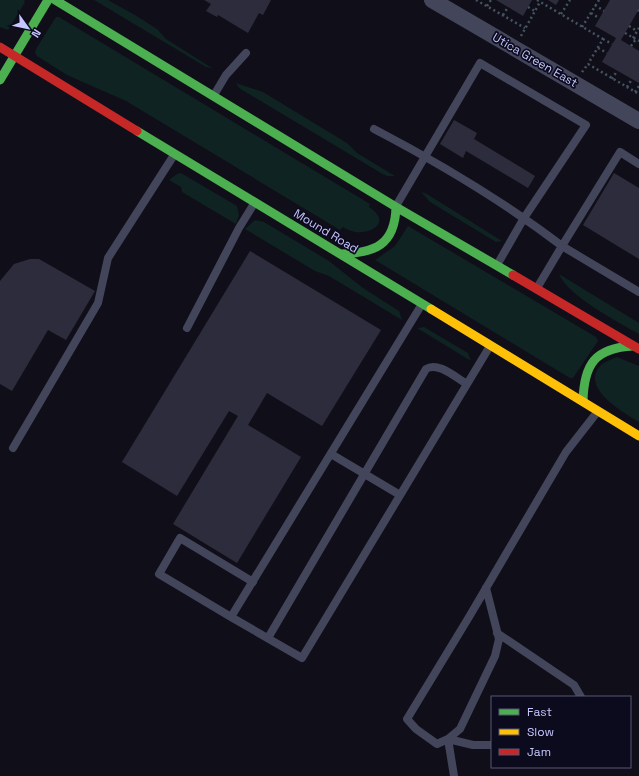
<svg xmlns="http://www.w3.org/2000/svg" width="639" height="776" font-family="'Space Grotesk',sans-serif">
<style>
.green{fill:#0e2322}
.building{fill:#2d2c3c}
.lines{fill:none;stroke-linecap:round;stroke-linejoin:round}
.path{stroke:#44545e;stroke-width:2.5;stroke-dasharray:2 3;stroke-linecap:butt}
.lane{stroke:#43455a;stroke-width:8}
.street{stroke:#43455a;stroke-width:16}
.fast{stroke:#4caf50;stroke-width:9}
.slow{stroke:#ffc107;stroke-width:9}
.jam{stroke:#c62828;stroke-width:9}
.labels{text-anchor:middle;stroke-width:3.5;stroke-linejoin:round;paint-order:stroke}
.street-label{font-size:12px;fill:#c7c7ff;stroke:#0c0b1d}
</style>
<rect width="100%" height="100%" fill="#100f19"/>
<path class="green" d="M0 0H24L25 2 8 30 0 27Z
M94 0H108L135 15 157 29 166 39 212 68 206 67Z
M56 17H59L370 204 369 207C391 221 374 234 355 232 351 231 346 229 343 227L340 230 126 101 67 75 37 56 35 53 36 49Z
M236 83 263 92 347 143 357 153 395 176H387L381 173 239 88Z
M181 173 237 206 239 215 236 224 182 192 181 187 169 180 177 174Z
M421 192 427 194 502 241 496 242 430 202Z
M255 220 264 222 329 261 363 288 399 311 402 320 329 276 315 271 245 229Z
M408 226 596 337 598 341 573 378H570L375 260 395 246Z
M559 274 639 323V334C618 322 568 296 559 274Z
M424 327 468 353 471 361 417 328Z
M617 357 639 366V422C624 413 580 388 600 366 604 362 612 359 617 357Z"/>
<path class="building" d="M204 0H271L263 15 259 13 248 33 218 15 217 17 206 11 211 4Z
M496 0H532L523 16Z
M548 0H559L556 5Z
M610 0H639V9L621 40 639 51V83L602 62 616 38 595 26Z
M454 120 477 133 474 139 535 176 528 188 466 151 463 158 440 144Z
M614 173 639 188V259L583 225Z
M250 251 381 330 322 426 267 393 248 425 301 457 237 563 173 524 238 416 229 411 177 496 122 462Z
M30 259H39L95 291 66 340 48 330 12 391 0 384V281L14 264Z"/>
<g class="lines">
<path class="path" d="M476 0 525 28
M537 0 603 39 588 64
M595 5 604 11
M487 6 491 0
M528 7 535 11
M638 10 639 11
M591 13 599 18
M561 14 570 0
M503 15 508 7
M629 26 637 31
M582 27 599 0
M625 33 639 41
M521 36 540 2
M633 38 639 28
M603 39 612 44
M631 46 636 39
M598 48 607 53
M582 72 588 64 639 94
M612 79 617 71
M627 87 632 79
M635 92 639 86"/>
<path class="lane" d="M214 95 226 75 246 53
M374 129C439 163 503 201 562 246L620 152 639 164
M396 206 480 63 586 125 524 218 497 265
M537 288 562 246 639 292
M422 304 231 617 302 658 490 346
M187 328 239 228 255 202
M13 448 98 303 108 258 174 155
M331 454 400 495
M486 588 499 639 495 656 460 729 448 739 437 744 416 729 407 719 469 617 566 452 598 411
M231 617 159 574 180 538 253 582
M497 633 574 685 581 697
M268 638 426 369C438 361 456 378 467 384
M454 776 448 739 473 745H492"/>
<path class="street" d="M432 0 639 121"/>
<path class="fast" d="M55 0 396 207 513 275
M0 80 48 0
M137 131 431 309
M340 254C375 253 395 245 396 207
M583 401C584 364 595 348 633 346"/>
<path class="slow" d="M431 309 639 436"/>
<path class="jam" d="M0 47 137 131
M513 275 639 349"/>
</g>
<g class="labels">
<g class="street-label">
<text transform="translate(535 60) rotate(30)" y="4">Utica Green East</text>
<text transform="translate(326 231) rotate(31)" y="4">Mound Road</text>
</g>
</g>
<rect x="491" y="696" width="140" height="72" fill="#0c0b1d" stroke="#575677"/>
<rect x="499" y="709" width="20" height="6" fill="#4caf50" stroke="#575677"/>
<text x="527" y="716" font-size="12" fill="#c7c7ff">Fast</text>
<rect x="499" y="729" width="20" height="6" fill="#ffc107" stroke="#575677"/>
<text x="527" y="736" font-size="12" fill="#c7c7ff">Slow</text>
<rect x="499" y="749" width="20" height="6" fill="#c62828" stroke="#575677"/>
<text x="527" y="756" font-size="12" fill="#c7c7ff">Jam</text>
<g transform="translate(28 28) rotate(123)" stroke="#0c0b1d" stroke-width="3" paint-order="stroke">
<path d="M0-3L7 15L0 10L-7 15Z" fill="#c7c7ff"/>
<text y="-6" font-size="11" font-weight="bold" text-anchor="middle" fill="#c7c7ff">N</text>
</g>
</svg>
